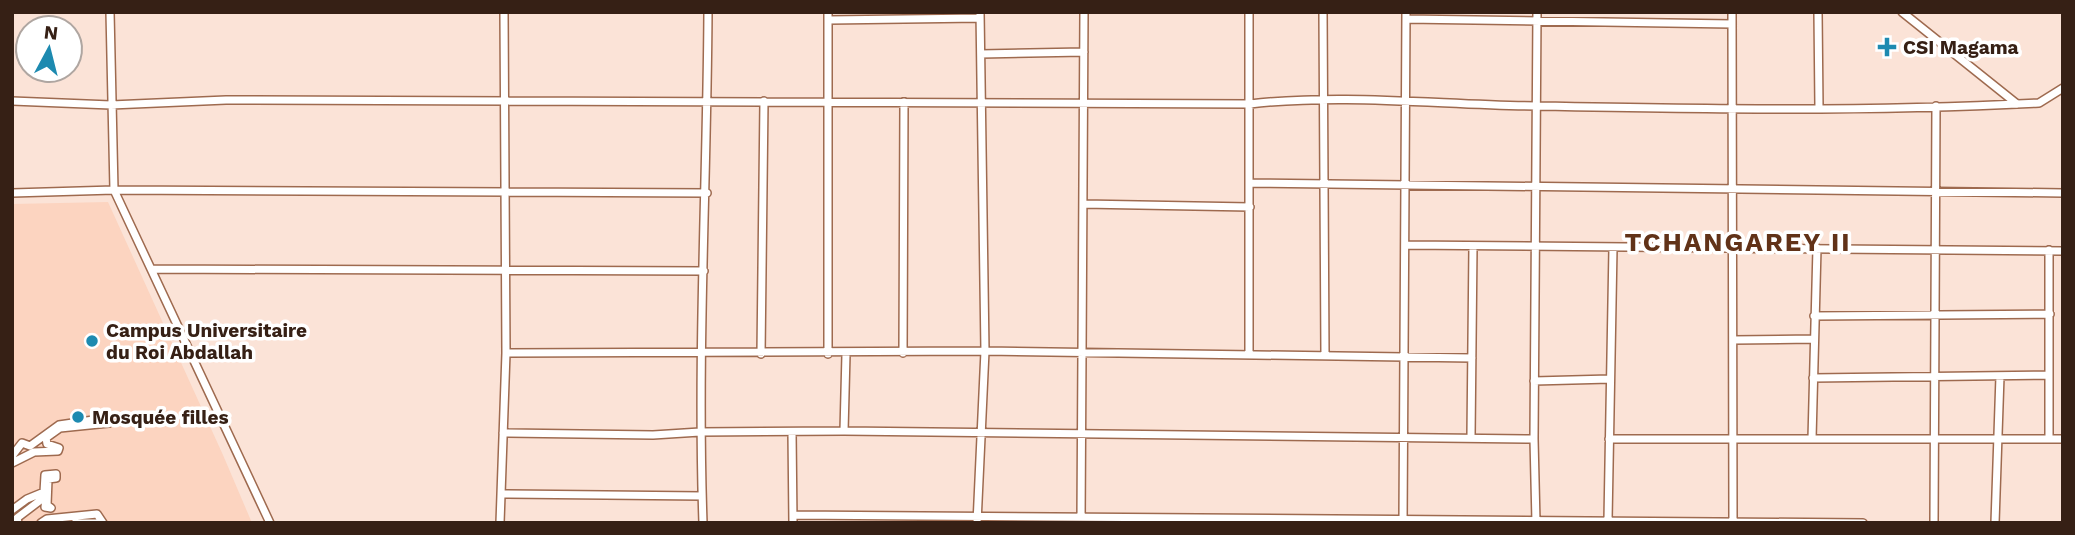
<svg xmlns="http://www.w3.org/2000/svg" width="2075" height="535" font-family="'Work Sans',sans-serif">
<style>
.built{fill:#fcd4c0}
.lines{fill:none;stroke-linecap:round;stroke-linejoin:round}
.street-casing{stroke:#9e6a4f;stroke-width:10}
.street{stroke:#fff;stroke-width:7}
.poi-dot{fill:#1d8ab0;stroke:#fff;stroke-width:2.5}
.labels{text-anchor:middle;stroke-width:7;stroke-linejoin:round;paint-order:stroke}
.poi-label{font-size:19px;font-weight:bold;fill:#362015;stroke:#fff;text-anchor:start}
.district-label{font-size:26px;font-weight:bold;letter-spacing:2px;fill:#613218;stroke:#fff}
</style>
<rect width="100%" height="100%" fill="#fbe3d7"/>
<path class="built" d="M108 202 223 455 252 523H12V204Z"/>
<g class="lines">
<defs>
<path id="street" d="M110 12 114 190 270 523
M1323 12 1325 356
M1732 12 1733 523
M1818 12 1819 108
M1902 12 2017 104
M1406 19 1732 24
M829 20 980 18
M981 54 1084 52
M12 101 111 105 226 100 1250 104C1344 93 1441 105 1536 106 1703 109 1871 112 2039 103L2063 88
M1250 183 2063 193
M12 193 114 190 707 193
M1083 204 1250 207
M1405 245 2063 251
M152 269 704 271
M1814 316 2050 314
M1733 340 1814 339
M506 353 985 351 1472 358
M903 353 904 102
M761 354 764 101
M828 354V12
M1249 355V12
M1813 378 2048 375
M1534 381 1610 379
M844 431 846 354
M792 432 793 523
M503 433 653 435 700 432 844 431 1534 439
M1471 437 1473 246
M2049 438V250
M1609 439H2063
M1812 439 1817 248
M12 456 22 443 30 446 59 425 107 418 109 423 60 428 46 438 47 444 59 448 58 451 34 452 12 463
M501 494 702 496
M12 510 27 499 44 492 45 475 56 474V478L48 479 47 505 51 508 45 507 46 499H42L17 518 18 523
M793 515 1863 523
M1608 520 1613 248
M1536 522 1534 439 1537 12
M41 523 47 519 97 514 103 523
M75 523H98
M500 523 506 353 504 12
M703 523C697 353 707 183 708 12
M977 523 985 351 980 12
M1081 523 1084 12
M1403 523 1406 12
M1934 523 1936 106
M1995 523 2000 376"/>
</defs>
<use href="#street" class="street-casing"/>
<use href="#street" class="street"/>
</g>
<g class="poi-dot">
<path d="M1883.5 36.5h7v7h7v7h-7v7h-7v-7h-7v-7h7z"/>
<circle cx="92" cy="341" r="7"/>
<circle cx="78" cy="417" r="7"/>
</g>
<g class="labels">
<g class="poi-label">
<text x="1903" y="54">CSI Magama</text>
<text x="106" y="337">Campus Universitaire<tspan x="106" dy="22">du Roi Abdallah</tspan></text>
<text x="92" y="424">Mosquée filles</text>
</g>
<g class="district-label">
<text x="1738" y="251">TCHANGAREY II</text>
</g>
</g>
<rect width="2075" height="535" fill="none" stroke="#362015" stroke-width="28"/>
<g transform="translate(49 49) rotate(7)"><circle r="33" fill="#ffffff" stroke="#afa6a1" stroke-width="2"/>
<path d="M0-5L12 26L0 18L-12 26Z" fill="#1d8ab0"/>
<text y="-10" font-size="19" font-weight="bold" text-anchor="middle" fill="#362015">N</text>
</g>
</svg>
